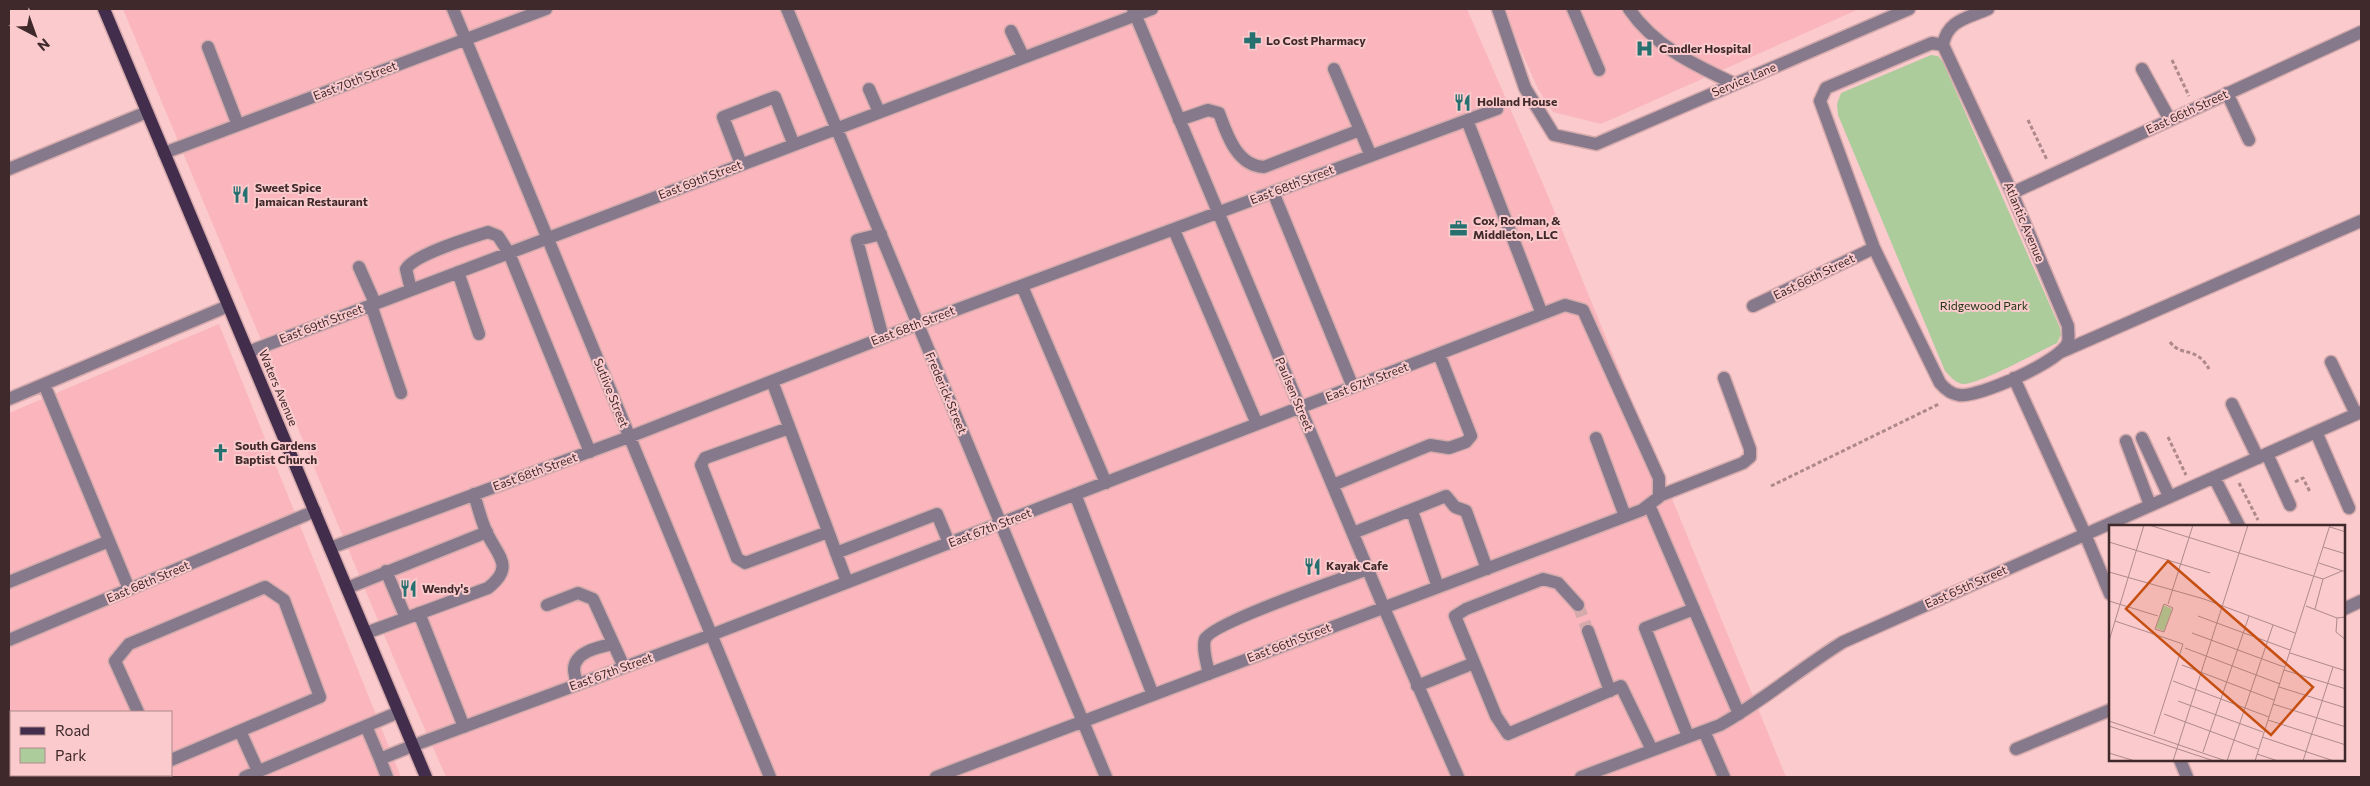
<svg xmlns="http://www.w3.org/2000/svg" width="2370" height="786" font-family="Commissioner,sans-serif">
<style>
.built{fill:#fab6bc;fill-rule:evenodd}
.green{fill:#adcc9b}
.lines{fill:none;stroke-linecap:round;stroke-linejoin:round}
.minor-tunnel{stroke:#d5aaac;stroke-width:12;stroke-dasharray:12 6;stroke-linecap:butt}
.minor-casing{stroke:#d5aaac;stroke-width:15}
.major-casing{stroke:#d5aaac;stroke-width:15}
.path{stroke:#ae888a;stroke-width:3;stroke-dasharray:4 2.5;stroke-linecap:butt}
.minor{stroke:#85798b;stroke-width:12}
.major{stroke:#422d4c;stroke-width:12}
.labels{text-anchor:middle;stroke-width:4;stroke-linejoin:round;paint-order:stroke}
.poi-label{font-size:12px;font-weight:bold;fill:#3f292a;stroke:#facacd;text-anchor:start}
.street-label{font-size:12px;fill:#3f292a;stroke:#facacd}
.park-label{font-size:12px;fill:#213513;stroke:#facacd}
.inset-road{fill:none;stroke:#af8a8c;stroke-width:1}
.view{fill:#c64f12;fill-opacity:0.15;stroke:#c64f12;stroke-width:2.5}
.inset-edge{fill:none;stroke:#3f292a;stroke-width:2.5}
</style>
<rect width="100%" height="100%" fill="#facacd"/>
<path class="built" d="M123 9H1467L1546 191 1786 777H446L397 666Z
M1503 9H1859L1601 124 1553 112 1538 89Z
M219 324 401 777H9V413ZM11 712H171V775H11Z"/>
<path class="green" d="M1931 55 1938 56 1943 62 2060 328 2061 335 2057 343C2040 351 1980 384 1964 384 1956 384 1951 377 1945 371L1838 115 1837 104 1841 93Z"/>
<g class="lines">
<path class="minor-tunnel" d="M1578 605 1588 631"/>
<defs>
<path id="minor" d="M453 9 770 777
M787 9 1106 777
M1133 9 1384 608 1458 777
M1498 9 1525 88 1554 135 1596 144 1909 9
M1573 9 1599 70
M1629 9C1655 47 1695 65 1735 84
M1011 31 1023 56
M1932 43 1943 45 2012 193 2068 326C2068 331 2069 338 2068 342 2062 361 1978 398 1959 395 1951 394 1945 389 1940 383L1874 248 1820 101 1826 88Z
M1943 45C1947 20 1968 18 1988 9
M208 47 238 125
M1334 69 1360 130
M2142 69 2170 120
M869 89 879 112
M2227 93 2249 140
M1179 120 1208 110 1219 113C1227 135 1237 166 1264 167L1360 130 1371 156
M1467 120 1542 314
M164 153 546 9
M741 164 723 117 775 97 794 145
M9 169 147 112
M1273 192 1353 387
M2012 193 2361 32
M1174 230 1257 424
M881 234 857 240 883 338
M359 267 375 303
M458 272 479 334
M1022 286 1106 483
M411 290 406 269C415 254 470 238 488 232L498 236 509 253 590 452
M371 305 401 393
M1753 306 1874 248
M248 352 1152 9
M2061 352 2361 221
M2331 362 2356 414
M2014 378 2085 534 2110 594
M772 381 847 582
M44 384 129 589
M9 399 228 306
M2232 404 2258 458
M789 428 705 458 701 465 737 558 745 563 828 532
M2316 432 2349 508
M1596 438 1625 516
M2142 438 2169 496
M2126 441 2150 505
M2267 454 2290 505
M2214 477 2239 526
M1333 485 1430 445 1449 448 1466 442 1471 436 1439 354
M1075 494 1153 695
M1659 496 1743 463 1750 457V449L1724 378
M1649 505 1739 714
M1407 512 1413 514 1438 587
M1353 533 1446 496 1455 507 1466 511 1487 569
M330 548 629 437 918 324 1497 109
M836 553 937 514 949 543
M386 571 406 618
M9 582 109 541
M347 588 487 532
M547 605 578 593 593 599 624 667
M1578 605 1558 583 1543 579 1466 609 1455 616 1496 716 1508 734 1621 686 1652 750
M2344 609 2361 601
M419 613 464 727
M1588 631 1610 691
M366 633 488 588C516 566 497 556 486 531 481 520 478 507 474 494
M9 640 315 511
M1209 674C1207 664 1202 648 1205 639 1212 623 1344 578 1368 569
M577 685C576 680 574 673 574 669 575 651 600 647 613 644
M1417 686 1474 663
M138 712 115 661 129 644 265 587 284 600 320 697 171 760
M366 726 380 759
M240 731 258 771
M1704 731 1724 777
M1688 736 1645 628 1694 609
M2016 749 2110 710
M2180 760 2187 777
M245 777 399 712
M387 777 380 759 412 746 711 635 1565 305 1583 310 1659 478V497L1642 510 936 777
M1581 777 1720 725C1763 701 1801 668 1843 642L2361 412"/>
<path id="major" d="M104 9 426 777"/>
</defs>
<use href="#minor" class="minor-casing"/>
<use href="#major" class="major-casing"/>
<path class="path" d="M2172 60 2189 96
M2028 120 2047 160
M2170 342C2182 358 2196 345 2209 369
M2168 437 2186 475
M2295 482 2303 478 2310 492
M2239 483 2258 520
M1771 486 1939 404"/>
<use href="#minor" class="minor"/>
<use href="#major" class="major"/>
</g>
<defs>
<symbol id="pharmacy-bare" viewBox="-9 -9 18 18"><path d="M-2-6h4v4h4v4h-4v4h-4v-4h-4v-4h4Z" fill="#267170" stroke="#facacd" stroke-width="2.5" paint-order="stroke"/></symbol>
<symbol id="hospital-bare" viewBox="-9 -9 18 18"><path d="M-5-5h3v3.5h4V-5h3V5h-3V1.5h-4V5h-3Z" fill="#267170" stroke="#facacd" stroke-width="2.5" paint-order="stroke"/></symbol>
<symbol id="restaurant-bare" viewBox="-9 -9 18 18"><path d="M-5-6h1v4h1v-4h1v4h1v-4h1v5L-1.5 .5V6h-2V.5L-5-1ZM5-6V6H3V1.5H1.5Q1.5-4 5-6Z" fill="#267170" stroke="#facacd" stroke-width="2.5" paint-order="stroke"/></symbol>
<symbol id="office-bare" viewBox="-9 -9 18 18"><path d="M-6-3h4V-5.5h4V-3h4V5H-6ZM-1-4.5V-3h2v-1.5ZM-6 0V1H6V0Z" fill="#267170" stroke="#facacd" stroke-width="2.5" paint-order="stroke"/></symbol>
<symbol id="church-bare" viewBox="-9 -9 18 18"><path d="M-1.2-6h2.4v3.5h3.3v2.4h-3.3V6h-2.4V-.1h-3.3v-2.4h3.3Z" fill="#267170" stroke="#facacd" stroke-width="2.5" paint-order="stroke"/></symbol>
</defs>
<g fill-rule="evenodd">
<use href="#pharmacy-bare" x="1240" y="28" width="25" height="25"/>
<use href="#hospital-bare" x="1632" y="36" width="25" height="25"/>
<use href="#restaurant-bare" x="1450" y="90" width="25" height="25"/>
<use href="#restaurant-bare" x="228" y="182" width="25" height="25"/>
<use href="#office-bare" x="1446" y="216" width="25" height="25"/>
<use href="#church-bare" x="208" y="440" width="25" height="25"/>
<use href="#restaurant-bare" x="1300" y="554" width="25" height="25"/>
<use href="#restaurant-bare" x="396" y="576" width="25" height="25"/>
</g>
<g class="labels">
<g class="poi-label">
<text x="1266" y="45">Lo Cost Pharmacy</text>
<text x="1659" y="53">Candler Hospital</text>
<text x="1477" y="106">Holland House</text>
<text x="255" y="192">Sweet Spice<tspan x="255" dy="14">Jamaican Restaurant</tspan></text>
<text x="1473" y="225">Cox, Rodman, &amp;<tspan x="1473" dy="14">Middleton, LLC</tspan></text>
<text x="235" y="450">South Gardens<tspan x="235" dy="14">Baptist Church</tspan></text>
<text x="1326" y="570">Kayak Cafe</text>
<text x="422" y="593">Wendy's</text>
</g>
<g class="street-label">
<text transform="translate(1744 80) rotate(-23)" y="4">Service Lane</text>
<text transform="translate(355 81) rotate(-21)" y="4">East 70th Street</text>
<text transform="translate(2187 112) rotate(-25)" y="4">East 66th Street</text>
<text transform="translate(700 180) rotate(-21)" y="4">East 69th Street</text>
<text transform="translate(1292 185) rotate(-21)" y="4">East 68th Street</text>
<text transform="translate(2024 222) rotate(67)" y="4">Atlantic Avenue</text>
<text transform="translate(1814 277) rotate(-26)" y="4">East 66th Street</text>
<text transform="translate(321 324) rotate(-21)" y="4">East 69th Street</text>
<text transform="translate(913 326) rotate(-21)" y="4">East 68th Street</text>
<text transform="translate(1367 382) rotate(-21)" y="4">East 67th Street</text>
<text transform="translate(278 388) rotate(67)" y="4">Waters Avenue</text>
<text transform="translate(611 393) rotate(68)" y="4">Sutlive Street</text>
<text transform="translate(946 393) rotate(67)" y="4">Frederick Street</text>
<text transform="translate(1294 394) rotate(67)" y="4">Paulsen Street</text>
<text transform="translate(535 472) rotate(-20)" y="4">East 68th Street</text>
<text transform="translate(990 528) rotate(-21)" y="4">East 67th Street</text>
<text transform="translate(148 582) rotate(-23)" y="4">East 68th Street</text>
<text transform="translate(1966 587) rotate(-24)" y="4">East 65th Street</text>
<text transform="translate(1289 643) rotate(-21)" y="4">East 66th Street</text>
<text transform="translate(611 672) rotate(-20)" y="4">East 67th Street</text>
</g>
<g class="park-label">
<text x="1984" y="310">Ridgewood Park</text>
</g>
</g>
<g transform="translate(2109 525)">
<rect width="236" height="236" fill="#facacd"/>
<path d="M54 80 63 84 55 106 47 103Z" fill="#adcc9b"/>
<path class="inset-road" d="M40 0 214 54M221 2 237 7M0 17 101 48M214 22 237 29M210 38 237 47M0 47 95 74 186 108M214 54 233 46M0 76 49 91M55 79 64 83 55 107 46 104ZM59 79 84 0M197 81 228 93 237 92M206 84 214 54M89 91 181 125M228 93 227 107 237 115M6 96 74 119 45 209M83 108 175 142M0 116 35 0M76 123 171 159M181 128 237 146M73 140 165 175M175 145 237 164M64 156 160 192M170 162 237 183M69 176 154 207M164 179 237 202M55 189 149 224M159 195 237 220M0 196 117 236M0 201 105 236M153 212 225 236M94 227 140 91M0 228 26 236M148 229 169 236M64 236 139 0M118 236 164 100M146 236 221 0M194 236 224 142"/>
<path class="view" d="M59 36 204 162 162 210 17 84Z"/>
<rect width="236" height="236" class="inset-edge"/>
</g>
<rect width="2370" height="786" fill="none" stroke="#3f292a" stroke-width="20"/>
<rect x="10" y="711" width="162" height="65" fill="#facacd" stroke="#af8a8c"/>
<rect x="20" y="727" width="25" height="8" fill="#422d4c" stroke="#af8a8c"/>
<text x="55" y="736" font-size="15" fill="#3f292a">Road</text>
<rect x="20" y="748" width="25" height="15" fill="#adcc9b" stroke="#af8a8c"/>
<text x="55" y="761" font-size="15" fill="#3f292a">Park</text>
<g transform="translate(35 35) rotate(139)" stroke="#facacd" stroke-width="4" paint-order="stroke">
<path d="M0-4L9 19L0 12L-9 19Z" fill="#3f292a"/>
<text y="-8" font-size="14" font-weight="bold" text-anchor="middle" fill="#3f292a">N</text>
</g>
</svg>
